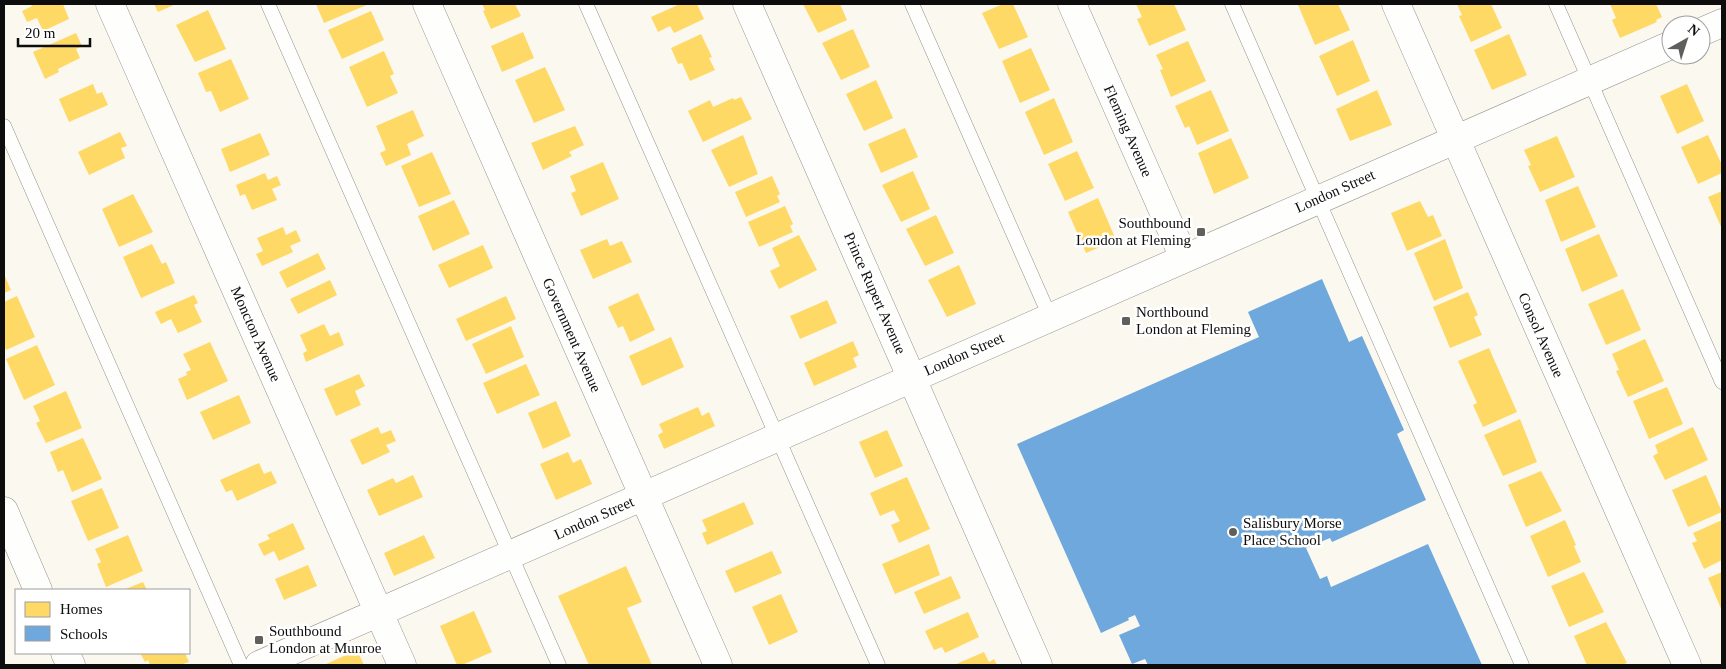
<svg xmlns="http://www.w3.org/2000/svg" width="1726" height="669" font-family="'Times New Roman',serif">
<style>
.homes{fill:#ffd966}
.schools{fill:#6fa8dc}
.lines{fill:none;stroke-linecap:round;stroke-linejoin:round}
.service-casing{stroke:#94938f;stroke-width:15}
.minor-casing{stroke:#94938f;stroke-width:29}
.tertiary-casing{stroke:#94938f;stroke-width:29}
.service{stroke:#fefefd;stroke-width:14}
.minor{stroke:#fefefd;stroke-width:28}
.tertiary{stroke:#fefefd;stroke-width:28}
.poi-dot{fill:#605f5c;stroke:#fff;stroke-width:2}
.labels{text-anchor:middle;stroke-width:5;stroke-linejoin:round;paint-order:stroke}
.street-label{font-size:15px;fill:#0d0d0d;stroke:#fff}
.poi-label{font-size:15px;fill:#0d0d0d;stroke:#fff;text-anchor:start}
</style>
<rect width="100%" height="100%" fill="#fbf8f0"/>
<path class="homes" d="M31 4H63L69 19 43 31 37 18 27 22 22 11 32 6Z
M154 4H176L158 12Z
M316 4H369L324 23Z
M482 4H515L521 16 491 29 483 11 485 10Z
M680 4H697L704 19 674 33 670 26 658 32 651 17Z
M803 4H840L847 20 818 33Z
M1003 4H1013L1028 37 999 49 982 13Z
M1136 4H1174L1186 30 1149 46 1137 19 1142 17Z
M1301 4H1338L1350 30 1315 45 1298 5Z
M1457 4H1491L1502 28 1471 42 1459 16 1462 15Z
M1610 4H1656L1662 17 1656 20 1657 22 1620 38 1612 20 1616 18Z
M208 10 226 49 195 62 176 25Z
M371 11 384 40 342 59 328 30Z
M853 29 870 67 841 80 822 43Z
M523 32 534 58 502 72 491 46Z
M76 33 82 46 76 49 80 58 58 69 59 72 45 79 33 52Z
M701 34 712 57 709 58 715 70 690 81 682 63 678 64 671 48Z
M1509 34 1527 75 1492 90 1474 50Z
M1353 40 1370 81 1337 96 1319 56Z
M1188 41 1206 81 1171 97 1160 70 1163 69 1156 55Z
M1031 48 1050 90 1020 103 1002 61Z
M384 51 394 74 390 76 398 93 367 107 349 67Z
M231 59 249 99 220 112 211 91 206 92 198 73Z
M545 67 565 110 534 123 515 80Z
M876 80 893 118 864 131 846 94Z
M93 84 97 94 102 92 108 105 69 122 59 99Z
M1687 84 1704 121 1677 134 1660 96Z
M1211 90 1229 131 1197 145 1189 126 1185 128 1175 106Z
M1377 90 1392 125 1350 141 1336 109Z
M741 97 752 119 703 142 688 111 710 100 713 107 733 98 734 100Z
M1054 98 1073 142 1044 155 1025 112Z
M413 110 424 136 407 144 411 155 386 166 380 153 386 150 376 126Z
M575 126 584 145 569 152 572 156 543 170 531 143Z
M905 128 918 157 881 173 868 144Z
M120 132 127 146 121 148 125 158 89 175 78 152Z
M260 133 270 155 230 172 221 149Z
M743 135 758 174 729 187 711 150Z
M1708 135 1722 165V173L1698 184 1681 147Z
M1557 136 1575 177 1540 192 1528 166 1531 165 1524 150Z
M1231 138 1249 178 1214 194 1198 153Z
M1077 151 1094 188 1065 201 1048 164Z
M432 152 451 194 419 207 401 166Z
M603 162 619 199 581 216 571 193 576 191 570 176Z
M913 171 930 209 901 222 882 185Z
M265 173 268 180 277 176 281 185 272 189 277 200 252 210 245 194 240 196 236 185Z
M772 176 780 194 777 196 780 202 746 217 735 192Z
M1578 186 1596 227 1561 242 1545 200Z
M1722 191V229L1708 197Z
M133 194 153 232 119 247 102 209Z
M1098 198 1116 240 1086 253 1068 212Z
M454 200 470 234 433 251 418 216Z
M1420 201 1428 217 1433 215 1442 236 1407 251 1391 213Z
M785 206 793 224 790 226 793 232 759 247 748 222Z
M936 215 954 253 925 266 906 229Z
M283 227 286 235 296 230 301 241 290 246 293 252 262 266 256 254 263 251 257 238Z
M1599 234 1618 276 1582 292 1565 249Z
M799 235 817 270 779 289 770 271 780 266 772 248Z
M607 239 610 246 622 241 632 262 593 279 580 250Z
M1445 239 1463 288 1434 301 1414 253Z
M152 244 162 264 166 262 175 283 141 298 123 257Z
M483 245 493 268 449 288 438 265Z
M318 253 326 269 287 288 279 272Z
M959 265 976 304 947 317 928 280Z
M4 274 11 290 4 293Z
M330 280 337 295 298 314 290 299Z
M1623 289 1641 330 1606 345 1588 304Z
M1468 292 1478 315 1474 317 1482 335 1450 348 1433 307Z
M638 293 655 330 630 342 623 326 618 328 608 307Z
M194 295 198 303 194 305 202 322 178 333 171 319 161 324 155 312Z
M17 296 35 337 6 350 4 345V302Z
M506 296 516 319 466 341 456 319Z
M827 300 837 323 800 339 790 316Z
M324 324 330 336 339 332 344 345 306 362 303 353 307 351 300 335Z
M511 326 524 357 486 374 472 344Z
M671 337 684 367 642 386 629 356Z
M1645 339 1664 381 1628 397 1616 371 1619 370 1612 354Z
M853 341 859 355 853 358 857 367 814 386 804 363Z
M210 342 228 381 187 400 178 379 187 375 186 372 191 370 183 354Z
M37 345 55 385 24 400 6 359Z
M1489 348 1517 412 1483 427 1473 405 1477 403 1458 361Z
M526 364 540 395 497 414 483 383Z
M359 374 365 386 355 391 361 405 336 416 324 389Z
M1667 387 1683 424 1649 439 1633 401Z
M66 391 82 428 46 443 36 423 40 421 33 406Z
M239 395 251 423 213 440 200 412Z
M556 401 571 436 543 449 528 413Z
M698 407 702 416 709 412 715 426 664 449 658 435 663 432 659 424Z
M1520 419 1537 462 1503 476 1484 435Z
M378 427 381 434 391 430 396 441 386 445 390 452 362 465 350 440Z
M1693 427 1708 460 1665 480 1653 456 1658 453 1655 445Z
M887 430 903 466 875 478 859 442Z
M83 438 102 479 72 492 63 470 58 472 50 452Z
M568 452 573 463 581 459 592 484 556 500 540 464Z
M259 463 264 474 271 471 277 483 237 501 232 490 226 492 220 480Z
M1541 471 1562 511 1526 527 1508 485Z
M413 475 423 497 379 516 367 490 393 478 396 483Z
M1706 475 1722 512 1688 527 1672 490Z
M907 477 930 529 899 543 891 525 900 521 894 510 880 516 870 493Z
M102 488 119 528 88 541 71 501Z
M744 502 754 524 707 545 702 533 707 531 702 520Z
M1565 520 1576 545 1574 546 1581 562 1548 577 1530 536Z
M1722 520V560L1704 569 1692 543 1697 541 1693 533Z
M293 523 305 549 279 561 274 551 264 556 258 544 270 539 267 535Z
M128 535 143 571 106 587 97 564 101 562 95 549Z
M424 535 435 558 394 576 384 553Z
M929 544 940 575 895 594 882 564Z
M772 551 782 573 735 593 725 571Z
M308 565 317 586 284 600 275 579Z
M626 566 642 602 627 608 652 665H589L558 596Z
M1584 572 1604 612 1569 627 1551 586Z
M1722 572V611L1708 578Z
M951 576 961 598 924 614 914 592Z
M143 582 147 590H123Z
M781 594 798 632 769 645 752 607Z
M474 611 492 652 462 665H457L440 626Z
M968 612 979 637 945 653 942 647 934 650 925 631Z
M1606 622 1627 663 1621 665H1587L1574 636Z
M357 650 364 665H324Z
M984 652 989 662 994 659 997 665H954Z
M140 653H185L189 662 180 665H150L148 660 145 662Z"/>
<path class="schools" d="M1322 279 1349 342 1362 336 1404 430 1397 434 1426 500 1332 542 1330 538 1306 548 1320 579 1327 576 1331 587 1428 544 1482 665H1148L1145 659 1132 664 1119 635 1140 626 1135 615 1128 618 1129 620 1101 633 1017 444 1259 337 1248 312Z"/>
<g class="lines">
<defs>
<path id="service" d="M268 4 559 665
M586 4 878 665
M912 4 1050 317
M1232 4 1522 665
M1556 4 1722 382
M4 126 241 665"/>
<path id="minor" d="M110 4 402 665
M427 4 718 665
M747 4 1038 665
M1072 4 1184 258
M1396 4 1687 665
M1701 32 1722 23
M259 665 1671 45"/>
<path id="tertiary" d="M4 511 38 590
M65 653 71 665"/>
</defs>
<use href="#service" class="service-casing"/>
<use href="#minor" class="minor-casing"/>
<use href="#tertiary" class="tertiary-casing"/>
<use href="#service" class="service"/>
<use href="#minor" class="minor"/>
<use href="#tertiary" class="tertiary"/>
</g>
<g class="poi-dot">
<rect x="1196" y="227" width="10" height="10" rx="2.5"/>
<rect x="1121" y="316" width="10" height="10" rx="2.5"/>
<circle cx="1233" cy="532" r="5"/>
<rect x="254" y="635" width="10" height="10" rx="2.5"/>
</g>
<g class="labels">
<g class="street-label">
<text transform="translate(1128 131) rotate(66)" y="5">Fleming Avenue</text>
<text transform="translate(1335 191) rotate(-24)" y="5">London Street</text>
<text transform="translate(875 293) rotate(66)" y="5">Prince Rupert Avenue</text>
<text transform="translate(256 334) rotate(66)" y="5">Moncton Avenue</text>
<text transform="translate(572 335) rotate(66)" y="5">Government Avenue</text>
<text transform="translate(1541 335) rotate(66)" y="5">Consol Avenue</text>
<text transform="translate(964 354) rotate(-24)" y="5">London Street</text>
<text transform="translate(594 518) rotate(-24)" y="5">London Street</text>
</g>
<g class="poi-label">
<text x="1191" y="228" text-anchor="end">Southbound<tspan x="1191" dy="17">London at Fleming</tspan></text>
<text x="1136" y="317">Northbound<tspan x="1136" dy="17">London at Fleming</tspan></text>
<text x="1243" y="528">Salisbury Morse<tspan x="1243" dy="17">Place School</tspan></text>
<text x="269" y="636">Southbound<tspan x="269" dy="17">London at Munroe</tspan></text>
</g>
</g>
<rect width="1726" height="669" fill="none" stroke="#0d0d0d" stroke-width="10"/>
<rect x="15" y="589" width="175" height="65" fill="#ffffff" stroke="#9e9e9e"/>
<rect x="25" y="602" width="25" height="15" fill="#ffd966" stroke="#9e9e9e"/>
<text x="60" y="614" font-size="15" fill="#0d0d0d">Homes</text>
<rect x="25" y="626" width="25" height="15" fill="#6fa8dc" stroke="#9e9e9e"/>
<text x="60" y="639" font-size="15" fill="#0d0d0d">Schools</text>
<g transform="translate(1686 40) rotate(39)"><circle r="24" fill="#ffffff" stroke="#9e9e9e"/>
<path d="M0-4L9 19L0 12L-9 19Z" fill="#605f5c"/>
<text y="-8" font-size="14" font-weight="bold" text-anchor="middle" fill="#0d0d0d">N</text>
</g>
<path d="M18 38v8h72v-8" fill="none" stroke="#0d0d0d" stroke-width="2.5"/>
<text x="25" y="38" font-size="15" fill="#0d0d0d" stroke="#ffffff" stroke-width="4" paint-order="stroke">20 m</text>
</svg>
